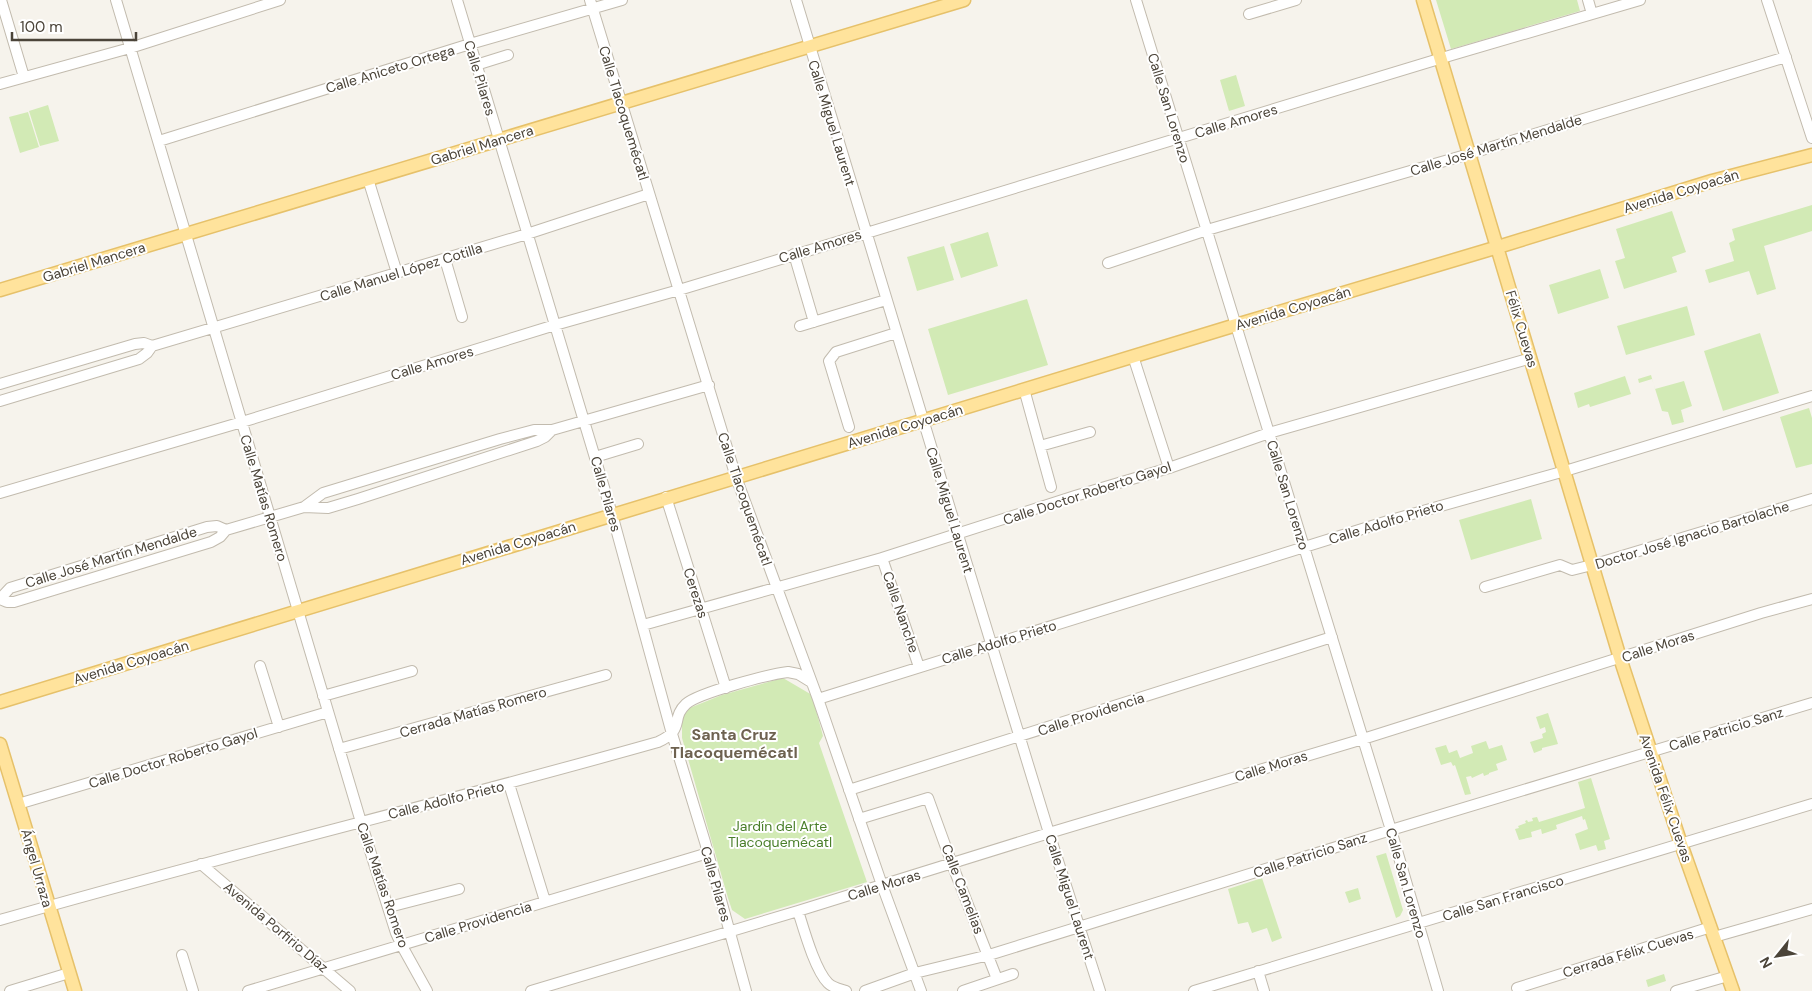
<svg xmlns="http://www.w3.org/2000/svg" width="1812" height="991" font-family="'DM Sans',sans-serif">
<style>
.green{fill:#d2eab5}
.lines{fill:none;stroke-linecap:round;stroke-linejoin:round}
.minor-casing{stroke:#c2bbae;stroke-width:12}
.major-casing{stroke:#e6c16a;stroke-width:15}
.minor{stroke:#fff;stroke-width:10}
.major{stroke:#ffe39c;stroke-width:12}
.labels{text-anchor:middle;stroke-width:4;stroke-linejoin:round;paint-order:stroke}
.street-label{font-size:14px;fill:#4b4439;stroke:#fff}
.park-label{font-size:14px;fill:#4a7f2a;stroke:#fff}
.quarter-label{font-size:16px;font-weight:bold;fill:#6e6250;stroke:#fff}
</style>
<rect width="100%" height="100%" fill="#f6f3ec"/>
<path class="green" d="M1436 0H1577L1580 11 1451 49Z
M1236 75 1245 106 1229 111 1220 80Z
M48 105 59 141 40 146 29 111Z
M28 112 39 147 20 153 9 117Z
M1812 205V231L1764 246 1776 289 1757 295 1749 271 1709 283 1705 270 1734 261 1729 243 1735 240 1732 229Z
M1672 211 1686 252 1672 257 1677 272 1624 289 1615 261 1625 258 1616 229Z
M988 232 998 266 961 278 950 244Z
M944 246 954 280 917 291 907 257Z
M1600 269 1609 298 1558 314 1549 285Z
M1027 299 1048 365 948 395 928 329Z
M1687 306 1695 335 1626 355 1617 326Z
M1760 333 1779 393 1723 411 1704 351Z
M1651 375 1655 389 1684 381 1692 406 1681 410 1684 422 1672 425 1668 412 1662 411 1652 379 1639 383 1638 379Z
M1625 376 1631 394 1590 407 1589 404 1578 408 1574 393Z
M1809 408 1812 418V464L1796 468 1780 417Z
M1531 499 1542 539 1471 560 1459 520Z
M783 678 812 695 823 736 819 743 867 882 745 919 732 910 728 898 682 738V711L722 695Z
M1548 713 1558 744 1542 748V750L1534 753 1530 742 1543 738 1542 734 1546 732 1545 727 1540 729 1536 717Z
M1486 741 1489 749 1502 745 1507 760 1496 764 1498 770 1489 773V774L1484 776 1483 773 1472 778 1471 776 1466 777 1471 794 1465 795 1455 765 1453 766 1451 762 1441 765 1435 748 1446 745 1449 753 1457 750 1460 758 1473 753 1471 746Z
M1591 778 1610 839 1604 841 1606 849 1598 851 1596 845 1580 850 1575 834 1588 829 1585 819 1583 820 1582 816 1556 825 1557 829 1542 834 1541 829 1531 832 1532 837 1519 840 1515 829 1519 828 1518 826 1526 823 1525 821 1527 820 1528 822 1533 821 1532 818 1537 817 1539 822 1585 808 1578 782Z
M1386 853 1403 910 1400 916 1396 918 1376 856Z
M1262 878 1282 938 1272 942 1267 928 1252 933 1248 922 1238 924 1228 889Z
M1358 888 1361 899 1349 903 1345 892Z
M1664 974 1666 981 1648 987 1646 980Z"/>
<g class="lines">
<defs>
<path id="minor" d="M1 0 24 77
M116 0 361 822 396 933 402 946 427 991
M457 0 612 514 672 734 705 842 746 991
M590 0 736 477 818 699 882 885 921 991
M796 0 958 535 1049 833 1100 991
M1136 0 1391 830 1438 991
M1588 0 1592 14
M1767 0 1812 138
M1249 14 1296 0
M476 65 508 55
M0 84 130 48 280 0
M159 141 470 44 622 0
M368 179 397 273
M794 254 814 322
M445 259 462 317
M1108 263 1207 230 1469 154 1786 57
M800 326 886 300
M1133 356 1169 468
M0 384 135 344 144 343 152 346 527 234 649 194
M1024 389 1051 487
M0 401 139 359 147 353 152 346
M849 427 829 361 836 352 896 333
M1040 446 1090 432
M595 457 638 444
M0 493 242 422 555 325 679 290 1452 55 1640 0
M666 497 726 688
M304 507 323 493 500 439 534 430H552L709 385
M882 558 919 667
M1485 587 1560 565 1572 570 1592 565 1812 499
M0 599 7 602H14L211 542 220 537 226 530 304 507 328 508 358 499 537 441 545 437 552 430
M0 599 10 588 207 527 217 526 226 530
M643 625 882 558 1075 496 1169 468 1269 433 1531 358
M260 666 279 727
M323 696 412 671
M818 699 1391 520 1565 471 1812 396
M339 749 606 675
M509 784 545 901
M849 790 1332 637
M18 804 328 712
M859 819 928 798 952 864 997 979
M201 864 350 991
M389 907 459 889
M798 911C804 930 815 970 828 983 833 988 840 989 846 991
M0 920C218 857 439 804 658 742 686 729 670 719 686 704 698 693 770 674 788 672L798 674 811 682
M1714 937 1812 909
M182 955 193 991
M1258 971 1264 991
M1517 988 1711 927
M10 991 69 973
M248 991 708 853
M531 991 798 911 1049 833 1363 739 1761 613 1812 599
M865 991 915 973 989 955 1391 830 1812 703
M963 991 1013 974
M1194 991 1812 804
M1676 991 1728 976"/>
<path id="major" d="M1423 0 1620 658 1681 844 1733 991
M0 290 964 0
M0 702 1236 325 1498 247 1712 181 1812 155
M0 744 75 991"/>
</defs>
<use href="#minor" class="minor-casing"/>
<use href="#major" class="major-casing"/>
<use href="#minor" class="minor"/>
<use href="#major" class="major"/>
</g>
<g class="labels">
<g class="street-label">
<text transform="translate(390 69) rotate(-17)" y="5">Calle Aniceto Ortega</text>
<text transform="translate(480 78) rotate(73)" y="5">Calle Pilares</text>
<text transform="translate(1169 108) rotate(73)" y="5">Calle San Lorenzo</text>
<text transform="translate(624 113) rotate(73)" y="5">Calle Tlacoquemécatl</text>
<text transform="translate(1236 121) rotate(-17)" y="5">Calle Amores</text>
<text transform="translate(832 123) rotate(73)" y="5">Calle Miguel Laurent</text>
<text transform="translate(482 145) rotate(-17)" y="5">Gabriel Mancera</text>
<text transform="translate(1496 145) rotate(-17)" y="5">Calle José Martín Mendalde</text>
<text transform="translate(1681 191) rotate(-17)" y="5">Avenida Coyoacán</text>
<text transform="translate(820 246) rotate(-17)" y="5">Calle Amores</text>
<text transform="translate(94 262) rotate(-17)" y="5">Gabriel Mancera</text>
<text transform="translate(401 272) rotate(-17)" y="5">Calle Manuel López Cotilla</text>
<text transform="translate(1293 308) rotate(-17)" y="5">Avenida Coyoacán</text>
<text transform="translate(1522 329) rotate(73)" y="5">Félix Cuevas</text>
<text transform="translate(432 363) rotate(-17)" y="5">Calle Amores</text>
<text transform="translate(905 426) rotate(-17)" y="5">Avenida Coyoacán</text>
<text transform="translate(1087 493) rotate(-18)" y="5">Calle Doctor Roberto Gayol</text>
<text transform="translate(606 494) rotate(74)" y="5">Calle Pilares</text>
<text transform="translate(1288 495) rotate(73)" y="5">Calle San Lorenzo</text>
<text transform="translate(264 498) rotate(73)" y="5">Calle Matías Romero</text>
<text transform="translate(745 499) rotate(71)" y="5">Calle Tlacoquemécatl</text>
<text transform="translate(950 510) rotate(73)" y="5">Calle Miguel Laurent</text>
<text transform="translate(1386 522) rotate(-17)" y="5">Calle Adolfo Prieto</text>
<text transform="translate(1692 535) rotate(-17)" y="5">Doctor José Ignacio Bartolache</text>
<text transform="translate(518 543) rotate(-17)" y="5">Avenida Coyoacán</text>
<text transform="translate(111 557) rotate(-17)" y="5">Calle José Martín Mendalde</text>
<text transform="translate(696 593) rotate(72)" y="5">Cerezas</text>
<text transform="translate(901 612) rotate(71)" y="5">Calle Nanche</text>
<text transform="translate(999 642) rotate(-17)" y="5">Calle Adolfo Prieto</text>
<text transform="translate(1658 646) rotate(-18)" y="5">Calle Moras</text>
<text transform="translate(131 662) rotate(-17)" y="5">Avenida Coyoacán</text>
<text transform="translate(473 712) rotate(-16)" y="5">Cerrada Matías Romero</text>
<text transform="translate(1091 714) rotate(-18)" y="5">Calle Providencia</text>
<text transform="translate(1726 729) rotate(-17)" y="5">Calle Patricio Sanz</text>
<text transform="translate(173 758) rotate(-17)" y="5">Calle Doctor Roberto Gayol</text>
<text transform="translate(1271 766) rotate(-17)" y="5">Calle Moras</text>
<text transform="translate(1666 798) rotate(71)" y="5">Avenida Félix Cuevas</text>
<text transform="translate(446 800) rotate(-14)" y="5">Calle Adolfo Prieto</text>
<text transform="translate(1310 855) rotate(-18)" y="5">Calle Patricio Sanz</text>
<text transform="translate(37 868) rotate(74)" y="5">Ángel Urraza</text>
<text transform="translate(1406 883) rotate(74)" y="5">Calle San Lorenzo</text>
<text transform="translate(716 884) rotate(74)" y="5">Calle Pilares</text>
<text transform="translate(383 885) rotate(71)" y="5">Calle Matías Romero</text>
<text transform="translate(884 885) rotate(-17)" y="5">Calle Moras</text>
<text transform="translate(963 889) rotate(69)" y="5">Calle Camelias</text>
<text transform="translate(1070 897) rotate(72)" y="5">Calle Miguel Laurent</text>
<text transform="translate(1503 898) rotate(-17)" y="5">Calle San Francisco</text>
<text transform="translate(478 922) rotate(-17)" y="5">Calle Providencia</text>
<text transform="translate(276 927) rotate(40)" y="5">Avenida Porfirio Díaz</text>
<text transform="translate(1628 953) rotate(-17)" y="5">Cerrada Félix Cuevas</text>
</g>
<g class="park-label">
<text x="780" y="831">Jardín del Arte<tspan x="780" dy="16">Tlacoquemécatl</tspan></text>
</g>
<g class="quarter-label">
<text x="734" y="740">Santa Cruz<tspan x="734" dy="18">Tlacoquemécatl</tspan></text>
</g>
</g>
<g transform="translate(1777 956) rotate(240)" stroke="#ffffff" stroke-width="4" paint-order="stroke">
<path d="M0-4L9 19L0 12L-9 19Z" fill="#4b4439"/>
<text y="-8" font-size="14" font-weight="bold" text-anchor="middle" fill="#4b4439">N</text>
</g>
<path d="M12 32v8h124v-8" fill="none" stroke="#4b4439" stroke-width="2.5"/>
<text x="20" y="32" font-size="15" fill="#4b4439" stroke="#ffffff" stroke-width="4" paint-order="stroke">100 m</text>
</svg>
